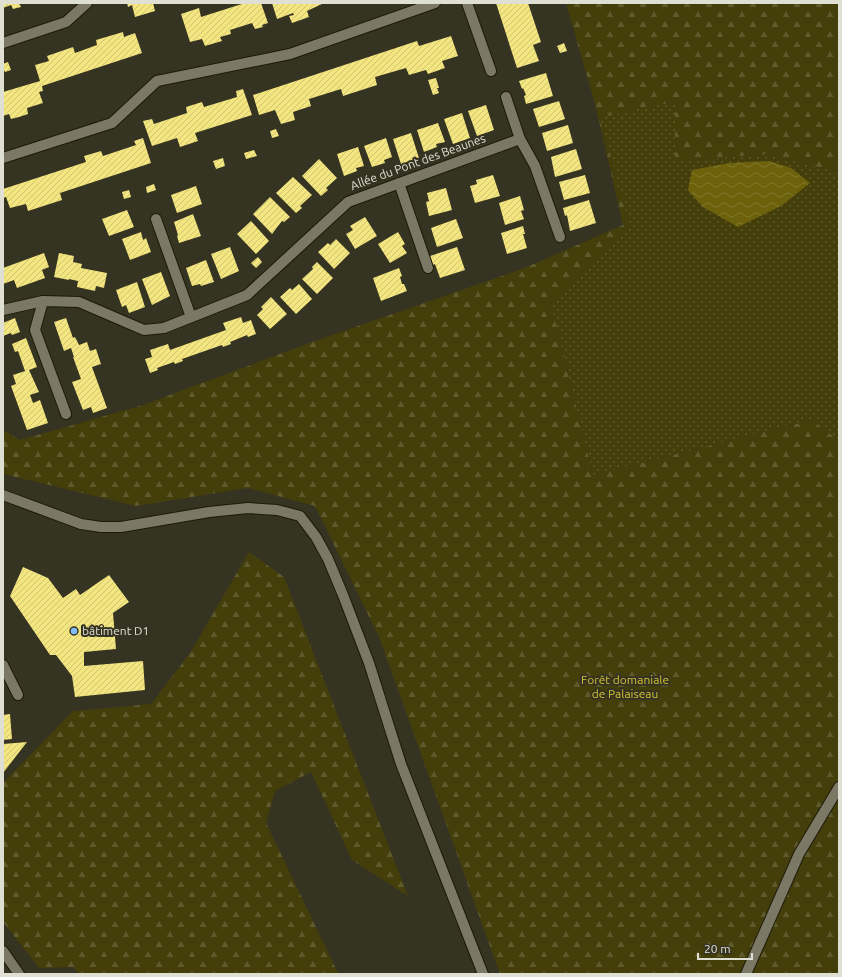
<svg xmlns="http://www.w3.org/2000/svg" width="842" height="977" font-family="Ubuntu,sans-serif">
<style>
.grass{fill:url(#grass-dots)}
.forest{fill:url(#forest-firs)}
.water{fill:url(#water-waves)}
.building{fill:url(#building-hatch)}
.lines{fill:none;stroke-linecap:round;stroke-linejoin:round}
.service-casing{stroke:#1d1a0a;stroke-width:12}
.minor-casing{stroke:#1d1a0a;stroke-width:12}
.service{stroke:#7b7865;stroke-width:10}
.minor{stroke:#7b7865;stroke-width:10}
.poi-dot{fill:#83bcfb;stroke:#353321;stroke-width:1.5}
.labels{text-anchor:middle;stroke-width:4;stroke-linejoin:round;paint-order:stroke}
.street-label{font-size:12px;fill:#e0dfd4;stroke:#353321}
.poi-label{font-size:12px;fill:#e0dfd4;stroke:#353321;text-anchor:start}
.park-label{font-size:12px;fill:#d4c233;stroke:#353321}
</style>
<defs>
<pattern id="grass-dots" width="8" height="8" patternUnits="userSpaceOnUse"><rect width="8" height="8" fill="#443e0b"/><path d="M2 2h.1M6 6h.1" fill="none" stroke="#5f592e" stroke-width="1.8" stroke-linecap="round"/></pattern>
<pattern id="forest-firs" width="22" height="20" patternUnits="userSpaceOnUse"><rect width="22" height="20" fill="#443e0b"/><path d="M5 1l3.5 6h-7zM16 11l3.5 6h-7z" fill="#5f592e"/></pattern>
<pattern id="water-waves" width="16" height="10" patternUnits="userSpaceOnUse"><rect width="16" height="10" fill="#6d620b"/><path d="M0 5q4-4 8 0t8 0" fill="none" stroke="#82782e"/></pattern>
<pattern id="building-hatch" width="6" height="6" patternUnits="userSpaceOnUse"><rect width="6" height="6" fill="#f3e57f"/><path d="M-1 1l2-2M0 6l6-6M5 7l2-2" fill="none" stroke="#d0c572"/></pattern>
</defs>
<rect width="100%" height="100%" fill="#353321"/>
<path class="grass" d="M675 102V161L764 154 839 172V441L812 420 593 475 551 303 630 225 600 118 642 108Z"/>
<path class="forest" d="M566 3H839V172L764 154 675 161V102L642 108 600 118 630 225 551 303 593 475 812 420 839 441V974H500L379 637 315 506 248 488 136 506 3 474V430L20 440 143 405 312 342 522 269 623 225 596 108Z
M249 552 284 577 408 896 352 860 311 772 275 791 266 823 338 973 335 974H79L73 967 39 968 3 922V783L73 711 151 704 190 653Z"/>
<path class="water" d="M769 161 791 168 810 183 781 206 738 227 703 207 688 190 692 170 730 163Z"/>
<path class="building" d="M3 3H19L21 7 13 9 11 5 3 8Z
M127 3H153L155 11 135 17 132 5 128 7Z
M245 3H261L268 23 262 25 263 27 255 29 252 23 230 30 231 34 220 37 222 41 205 46 202 39 190 42 181 14 199 8 201 17Z
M272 3H324L307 11 309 17 292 23 289 16 294 15 293 13 277 19Z
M496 3H528L541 42 533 45 539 61 517 68Z
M123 32 124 37 135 33 142 53 42 86 43 91 39 92 43 103 27 108 28 114 19 117 11 119 9 114 3 116V92L40 81 35 65 49 61 47 56 73 47 75 53 97 45 96 40Z
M451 36 458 56 442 61 445 68 428 74 426 70 409 75 406 68 375 77 377 85 343 96 341 89 309 99 311 106 293 112 295 120 281 124 275 110 259 115 253 95 417 41 419 46Z
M564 43 567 51 560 53 557 46Z
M8 62 11 70 5 72 4 70H3V64Z
M546 73 553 96 526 104 524 96 526 95 523 88 522 89 519 81Z
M436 78 439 88H437L439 93 433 95 428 80Z
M243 89 252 115 195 133 198 141 180 147 177 138 152 146 143 121 152 119 154 124 187 113 186 107 202 102 204 107 237 97 236 91Z
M559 101 565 119 539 127 533 109Z
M486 105 494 130 477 136 468 111Z
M462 113 470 138 453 144 444 119Z
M438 123 445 142 436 144 437 147 424 152 417 130Z
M568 125 573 143 547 151 542 133Z
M276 129 279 136 272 138 270 131Z
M411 133 419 158 401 164 393 139Z
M143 138 151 163 60 193 62 200 28 211 26 204 10 208 6 197 3 198V189L86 162 84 156 101 151 103 156 136 145 134 141Z
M386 138 392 157 384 160 385 163 372 167 364 146Z
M358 147 364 166 356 168 357 171 344 176 337 154Z
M576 149 582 169 555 177 551 157Z
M254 150 257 156 246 159 244 153Z
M223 158 225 166 216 169 213 161Z
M319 159 337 178 326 188 328 190 321 196 302 176Z
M493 175 500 196 475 203 470 186 477 184 476 180Z
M585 175 590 193 564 200 559 182Z
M293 177 312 195 300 206 302 208 296 213 276 193Z
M154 184 156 190 147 193 146 187Z
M196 186 202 204 177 213 171 195Z
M446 188 452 210 429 216 426 202 429 201 427 193Z
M129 190 131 197 124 199 122 192Z
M520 196 524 210 521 211 524 219 505 225 499 203Z
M270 197 290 217 284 222 282 221 272 234 253 214Z
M589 200 596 223 570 231 567 215 565 216 563 208Z
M127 210 134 227 109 236 102 219Z
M193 214 201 236 179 243 177 236 178 235 174 222Z
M365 217 377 236 355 249 346 234 353 230 350 226Z
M456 219 463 238 437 247 431 228Z
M251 221 269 241 256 254 237 234Z
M523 226 525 234H523L527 248 507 254 501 233Z
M141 232 143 240 146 238 151 252 130 260 122 239Z
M398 232 405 244 402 246 407 253 390 263 378 244Z
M336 239 350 253 334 269 318 252 328 243 330 245Z
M230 247 239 271 221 279 211 254Z
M457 247 465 270 440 278 435 264 433 265 430 256Z
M44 253 49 267 42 270 45 278 17 288 14 280 3 284V268Z
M59 253 74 256 73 262 82 264 81 268 107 273 104 288 96 286 95 291 77 287 78 281 69 279V280L54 277Z
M258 257 262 262 256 268 251 263Z
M206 260 214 282 201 286 200 284 192 286 186 268Z
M317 262 333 278 317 294 302 279 313 269 312 267Z
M399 268 402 276 400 277 402 284H404L407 291 381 301 373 278Z
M161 272 170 296 152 305 142 279Z
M137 282 145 307 129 313 126 305 122 307 116 290Z
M299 284 312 299 296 314 280 297 290 288 292 290Z
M271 297 287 314 270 329 257 315 263 309 261 307Z
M241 317 243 323 251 320 256 334 248 337 247 335 230 342 231 344 223 347 222 345 182 359 183 361 175 364 174 362 157 368 158 370 150 373 145 359 152 357 150 350 168 344 170 350 226 330 223 323Z
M15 318 20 332 12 335 11 333 3 336V323Z
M66 318 73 338 75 337 79 345 87 342 90 351 96 349 101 364 92 367 107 408 93 413 91 407 83 410 72 382 81 379 73 357H74L71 348 64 351 54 322Z
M26 338 37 367 29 370 39 392 30 395 33 403 40 400 48 423 27 430 11 386 16 384 13 375 25 371 18 351 15 352 12 344Z
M23 567 48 578 63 598 76 589 80 595 109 575 129 602 113 613 116 649 84 652V666L143 661 145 690 75 697 72 676 56 655H50L10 596Z
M10 714 12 739 3 740V715Z
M27 742 3 773V744Z"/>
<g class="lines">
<defs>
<path id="service" d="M506 97 520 139
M399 183 428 268
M156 219 191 317
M43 301 35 330 66 414
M3 495 81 524 101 527H121L209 512 248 508 277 510 300 516 316 537 328 559 343 595 369 663 401 764 483 974
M3 665 18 695
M3 951 19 974"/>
<path id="minor" d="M467 3 491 71
M3 43 66 22 87 3
M3 158 112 123 157 81 290 54 435 3
M3 310 43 301 79 302 144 330 164 328 247 295 348 202 520 139 535 166 560 237
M746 974 799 854 839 787"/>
</defs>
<use href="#service" class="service-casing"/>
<use href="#minor" class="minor-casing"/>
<use href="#service" class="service"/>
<use href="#minor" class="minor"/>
</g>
<circle class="poi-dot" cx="74" cy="631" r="4"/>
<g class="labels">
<g class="street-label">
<text transform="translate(418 162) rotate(-20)" y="4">Allée du Pont des Beaunes</text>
</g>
<g class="poi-label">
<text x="82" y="635">bâtiment D1</text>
</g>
<g class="park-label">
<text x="625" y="684">Forêt domaniale<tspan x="625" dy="14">de Palaiseau</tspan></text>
</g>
</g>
<rect width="842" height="977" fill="none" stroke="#e0dfd4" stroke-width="8"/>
<path d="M698 953v6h54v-6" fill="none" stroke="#e0dfd4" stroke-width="2"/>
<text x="704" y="953" font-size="12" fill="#e0dfd4" stroke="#353321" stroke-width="3" paint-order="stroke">20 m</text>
</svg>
